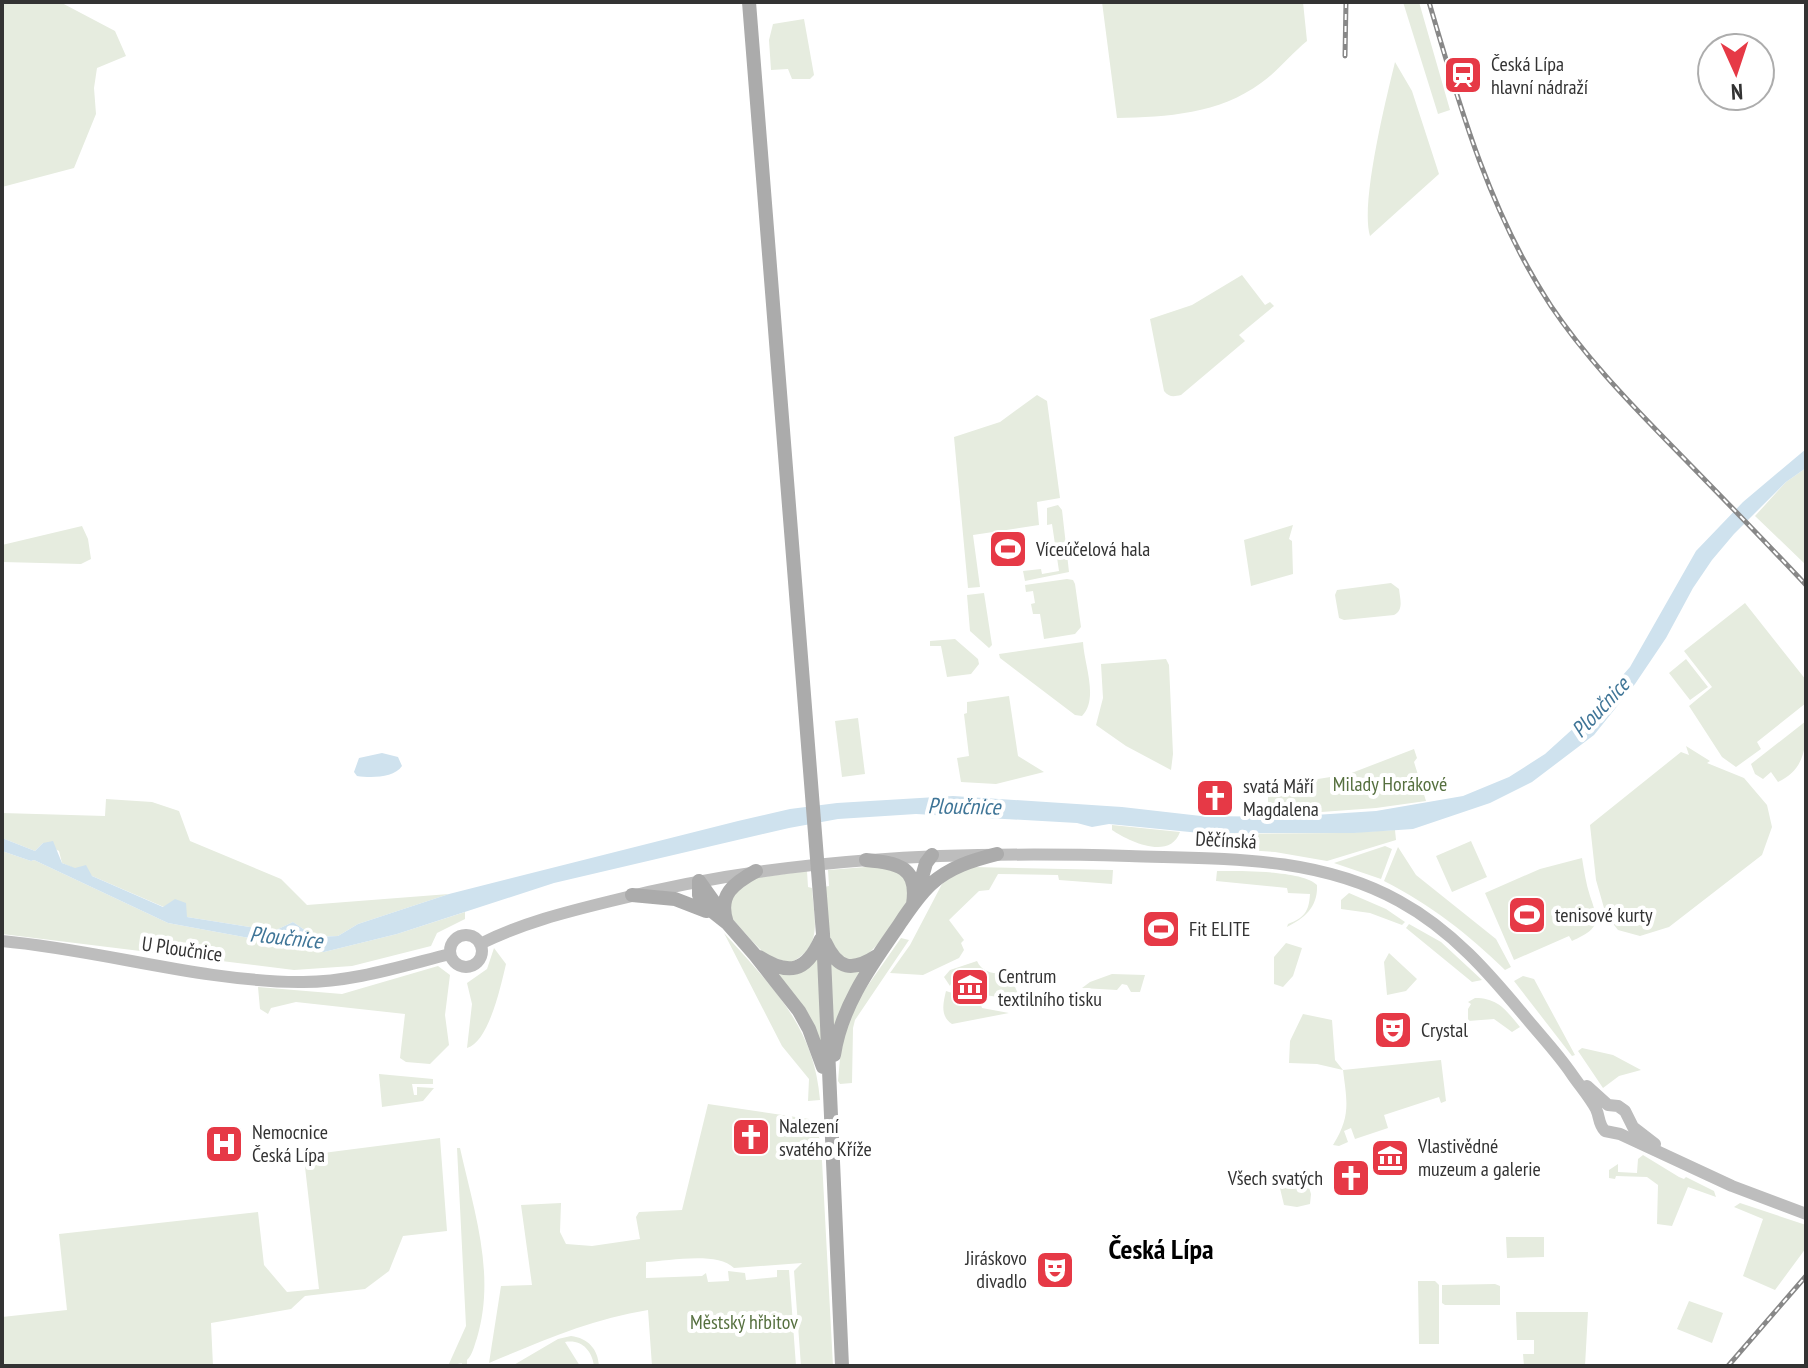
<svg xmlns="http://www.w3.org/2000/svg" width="1808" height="1368" font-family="'PT Sans Narrow',sans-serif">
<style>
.green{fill:#e6ecdf}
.water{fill:#cfe2ee}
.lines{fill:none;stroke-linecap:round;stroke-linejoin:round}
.secondary{stroke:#bdbdbd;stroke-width:12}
.primary{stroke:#ababab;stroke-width:14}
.rail-casing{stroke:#888;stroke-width:5}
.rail{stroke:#fff;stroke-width:2;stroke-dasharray:6;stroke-linecap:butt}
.labels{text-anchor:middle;stroke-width:8;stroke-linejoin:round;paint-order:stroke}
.poi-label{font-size:20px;fill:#333;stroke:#fff;text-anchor:start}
.park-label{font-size:20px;fill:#56703f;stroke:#fff}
.street-label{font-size:20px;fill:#333;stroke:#fff}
.water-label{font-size:22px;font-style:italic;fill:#3f7597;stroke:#fff}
.district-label{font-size:28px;font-weight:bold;fill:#000;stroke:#fff}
</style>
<rect width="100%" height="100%" fill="#fff"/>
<path class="green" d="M2 2H60L115 31 126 56 97 68 94 88 96 114 74 168 2 187Z
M1102 2H1303L1307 41C1291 54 1278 71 1261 83 1219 114 1167 117 1117 118Z
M1403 2H1419L1450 110 1438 114Z
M804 19 814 75 810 79H792L788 69 771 70 769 40 773 24Z
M1395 62 1412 91 1439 174 1370 236C1360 204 1386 99 1395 62Z
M1242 275 1265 305 1270 302 1274 306 1239 335 1245 341 1181 395C1173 397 1169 397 1164 391L1150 319 1192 305Z
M1037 395 1047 401 1060 498 1037 502 1039 525 973 535 980 587 968 588 954 437 1000 422Z
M1806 468V565L1755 516 1786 482Z
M1058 505 1062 510 1069 572 1025 581 1023 571 1041 569 1042 574 1059 571 1052 524 1047 525V508Z
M1293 525 1289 539 1292 541 1293 574 1251 586 1244 540Z
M82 526 88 539 91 559 81 564 2 562V545Z
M1067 579 1073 580 1075 584 1081 627 1075 634 1044 639 1040 614H1033L1031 604 1035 603 1033 591 1026 592 1025 585Z
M1391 583 1399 589C1400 599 1404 610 1394 615L1344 620 1339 618 1335 595 1337 590Z
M984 593 992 645 989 648 970 631 967 595Z
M1745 603 1806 680V703L1757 742 1761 749 1736 767 1722 757 1689 706 1712 687 1684 651Z
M955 639 978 659 979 664 971 674 947 677 941 646H930V641Z
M1083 642C1084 664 1099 699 1082 716L1075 715 1000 658 999 654Z
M1166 659 1169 665 1173 754 1171 770 1126 746 1096 725 1103 698 1101 664Z
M1686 659 1708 687 1690 700 1669 673Z
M1009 696 1018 756 1044 772 996 784 961 782 957 758 969 756 964 714 967 713V702Z
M858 718 865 774 842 777 835 721Z
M1806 721C1806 748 1805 769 1778 782L1771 772 1763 779 1755 774 1751 764Z
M1686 746 1710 761 1707 763 1744 778 1767 805 1772 827 1762 855 1669 927 1640 936 1618 930 1606 915 1596 880 1590 825 1681 752 1689 755Z
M1414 749 1417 758 1414 762 1426 801 1376 808 1268 816V787L1349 774Z
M106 799 152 802 179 811 190 841 281 879 307 905 449 894 358 924 338 936 315 937 293 922 274 931 187 917 62 863 59 851 43 843 35 851 2 838V813L105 816Z
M1112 825 1180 832C1170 861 1128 841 1112 830Z
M1395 830 1396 840 1327 861 1275 852 1217 848 1205 843 1199 834 1343 833Z
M1471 841 1487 877 1452 892 1436 856Z
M1385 846 1392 849 1381 879 1334 863Z
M1398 847 1416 875 1496 939 1511 967 1505 970C1468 934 1431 905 1384 881Z
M2 851 31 861 34 860 168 923 324 952 397 934 465 912V919L437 933 431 946 352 966 294 970 2 934Z
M1582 858C1584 870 1586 884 1590 896 1600 924 1599 928 1572 941L1569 936 1514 960 1485 893 1540 869Z
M878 866H888L910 880 908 901 878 944 867 955 852 962 839 957 828 935 824 887 829 886 828 870Z
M972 867 1113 870 1112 884 1059 880 1058 875 998 874 989 890 979 891 949 920 964 940 961 943 964 950 959 958 923 975 890 973 910 945 942 884 956 874Z
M807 871 808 887 812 888C814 921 824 946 790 963L766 955 752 941 730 916 728 898 754 878Z
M1217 871C1239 871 1303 870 1317 885 1318 907 1305 918 1287 927L1288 924C1304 918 1309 912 1310 894L1288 893 1287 888 1216 881Z
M1349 893 1386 909 1405 922 1402 925 1370 913 1341 909V900Z
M1409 924 1441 942 1482 980 1472 982 1406 928Z
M724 933C771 986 814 1025 820 1100L808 1101 809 1079 782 1046Z
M901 938 909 940 855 1020 853 1028 852 1083 840 1084 838 1081 842 1036 859 998Z
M1286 943 1302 948 1293 976 1283 987 1274 984V957Z
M494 948 506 964C501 985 489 1042 467 1048L472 1004 467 983 487 969Z
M1389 953 1417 979 1406 991 1387 995 1384 962Z
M818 956 825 1064 764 964 777 971Z
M831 959 868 967 832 1051Z
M977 961C982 973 997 975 1009 973L1019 996 1006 1001 999 997 977 994V983L953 979 950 986 944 977 950 970Z
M438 966 450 975 445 1015 449 1045 430 1064 406 1062 400 1058 405 1014 296 1002 271 1008 268 1014 260 1009 258 987 342 994Z
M1112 974 1145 975 1140 992H1131L1127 985 1122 984 1117 990 1082 988 1090 982Z
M1523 976 1534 979 1575 1055 1572 1056 1514 981Z
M946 991 980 1002 982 1008 1009 1013 952 1024C940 1016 943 1004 946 991Z
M1475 998C1498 998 1506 1010 1520 1027L1512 1032 1494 1019 1468 1021V1009L1471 1004 1468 1002Z
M1303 1014 1332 1020 1335 1060 1343 1070 1441 1060 1446 1101 1441 1103 1439 1097 1384 1115 1388 1128 1355 1139 1351 1128 1344 1131 1348 1142 1339 1146 1333 1145C1351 1116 1347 1102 1343 1070L1317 1064 1289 1063 1290 1041Z
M1582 1048 1613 1055 1641 1070 1619 1076 1603 1088 1578 1051Z
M379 1074 433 1079V1084H412L414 1095H417V1087L434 1088 423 1101 382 1107Z
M708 1104 809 1119 810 1135 816 1130 821 1142 833 1366H801L794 1271 802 1263 734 1268C717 1251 668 1261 646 1262V1278L702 1276 706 1273 708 1282 729 1281 728 1271 745 1273 746 1280 777 1277V1270H789L796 1366H652L648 1310C591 1319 542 1341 489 1363L501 1286 532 1285 521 1205 561 1203 560 1232 566 1244 592 1246 640 1239 636 1217 639 1212 682 1210Z
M440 1138 447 1231 403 1236 389 1271 365 1289 305 1296 291 1309 211 1323 213 1366H2V1317L67 1310 59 1234 258 1212 264 1265 287 1292 319 1289 305 1167 323 1153Z
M457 1148H460C474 1211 496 1274 477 1338 474 1346 473 1354 467 1360V1366H461L462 1363 448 1366 466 1326Z
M1643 1155 1679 1177 1684 1179 1686 1177 1714 1191 1716 1197 1688 1187 1672 1226 1657 1224 1658 1185 1647 1177 1616 1176 1615 1179 1609 1178V1170L1618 1164V1172L1637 1173 1638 1159Z
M1304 1171 1311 1194 1310 1204 1297 1207 1284 1205 1278 1180Z
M1740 1203 1806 1225V1248L1775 1290 1743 1276 1763 1219 1734 1207Z
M1506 1237H1544V1257L1507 1258Z
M1418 1281H1435L1439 1285V1344H1419Z
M1495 1284 1500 1286V1305H1445L1442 1303V1285Z
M1689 1301 1723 1313 1712 1343 1677 1329Z
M1516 1312H1588L1585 1366H1524L1523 1354H1534V1340H1517Z
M571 1336C588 1338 598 1349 599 1366H594C592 1350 581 1339 565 1342L580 1366H512L558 1339Z"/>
<path class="water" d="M1806 449V468L1786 482 1734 534 1712 560 1693 588 1666 638 1635 684 1594 735 1532 782 1490 803 1413 829 1354 833H1200L1109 824 1092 827 1077 823 916 814 838 819 789 828 554 883 397 934 324 952 168 923 34 860 31 861 2 851V838L35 851 43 843 53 841 62 863 75 868 86 865 92 876 163 907 175 899 186 903 187 917 274 931 293 922 315 937 338 936 358 924 449 894 738 821 790 809 837 803 953 796 1122 807 1201 816 1284 817 1376 811 1463 796 1509 777 1545 754 1587 716 1630 667 1696 551 1743 502Z
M382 753 398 757 402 766C394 778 371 778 357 776L354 772 359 758Z"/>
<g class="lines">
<path class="secondary" d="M450 951a16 16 0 1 1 32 0a16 16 0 1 1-32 0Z
M2 941C101 950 199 981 299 982 350 983 402 966 450 954
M480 944C522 923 566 912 611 901 781 857 954 851 1129 856 1221 859 1316 855 1399 901 1452 930 1489 973 1527 1019 1542 1037 1558 1054 1571 1073 1579 1085 1589 1096 1596 1109 1600 1117 1598 1124 1605 1131L1620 1134 1732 1186 1806 1214
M1587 1086 1608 1105 1618 1106 1625 1111 1633 1127 1655 1144"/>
<path class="primary" d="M749 2 823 934 842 1366
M866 860C897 863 919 866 913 904
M699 881V895L703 904 727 923 755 955 799 1011 809 1029 823 1067
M699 881 724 916
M632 895 675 899 706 911
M917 895 926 863 932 855
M727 923C717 895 734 883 756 871
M825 942C838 970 852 972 877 956
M759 957C789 976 806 972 821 939
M834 1055C841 1007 870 967 897 928 907 913 917 897 931 884 950 867 973 860 997 854"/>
<defs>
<path id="rail" d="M1429 2C1460 108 1490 213 1551 306 1584 355 1625 398 1666 440 1713 488 1760 536 1806 585
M1345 56 1346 2
M1728 1366 1806 1276"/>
</defs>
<use href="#rail" class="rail-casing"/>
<use href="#rail" class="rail"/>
</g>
<defs>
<symbol id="station-square" viewBox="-11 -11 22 22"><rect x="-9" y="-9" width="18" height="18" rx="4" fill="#e63946" stroke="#fff"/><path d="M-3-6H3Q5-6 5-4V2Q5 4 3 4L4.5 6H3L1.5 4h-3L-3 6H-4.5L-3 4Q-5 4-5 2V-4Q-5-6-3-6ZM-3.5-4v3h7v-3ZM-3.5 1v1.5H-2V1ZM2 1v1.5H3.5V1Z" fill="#fff"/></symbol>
<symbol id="stadium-square" viewBox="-11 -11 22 22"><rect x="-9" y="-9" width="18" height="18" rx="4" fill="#e63946" stroke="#fff"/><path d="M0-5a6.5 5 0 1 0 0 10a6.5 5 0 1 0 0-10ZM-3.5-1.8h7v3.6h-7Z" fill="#fff"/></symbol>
<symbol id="church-square" viewBox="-11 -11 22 22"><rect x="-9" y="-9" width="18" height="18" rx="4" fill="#e63946" stroke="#fff"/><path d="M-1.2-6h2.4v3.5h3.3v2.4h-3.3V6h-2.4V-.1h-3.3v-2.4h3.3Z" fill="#fff"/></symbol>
<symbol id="museum-square" viewBox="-11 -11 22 22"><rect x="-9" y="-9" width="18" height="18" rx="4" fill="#e63946" stroke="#fff"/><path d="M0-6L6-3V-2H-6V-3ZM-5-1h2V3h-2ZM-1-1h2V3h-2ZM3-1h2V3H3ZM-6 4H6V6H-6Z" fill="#fff"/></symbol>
<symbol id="theatre-square" viewBox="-11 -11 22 22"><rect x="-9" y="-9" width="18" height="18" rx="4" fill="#e63946" stroke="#fff"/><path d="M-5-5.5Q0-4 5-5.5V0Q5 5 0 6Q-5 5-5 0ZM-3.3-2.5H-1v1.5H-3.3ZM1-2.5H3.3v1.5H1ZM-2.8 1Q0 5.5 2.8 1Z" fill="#fff"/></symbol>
<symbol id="hospital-square" viewBox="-11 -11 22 22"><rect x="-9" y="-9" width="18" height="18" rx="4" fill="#e63946" stroke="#fff"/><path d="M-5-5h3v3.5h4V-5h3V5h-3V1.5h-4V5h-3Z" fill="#fff"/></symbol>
</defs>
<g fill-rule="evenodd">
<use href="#station-square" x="1441" y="53" width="44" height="44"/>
<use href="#stadium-square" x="986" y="527" width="44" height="44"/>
<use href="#church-square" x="1193" y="776" width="44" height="44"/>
<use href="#stadium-square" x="1505" y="893" width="44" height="44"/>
<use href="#stadium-square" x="1139" y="907" width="44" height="44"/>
<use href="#museum-square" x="948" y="965" width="44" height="44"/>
<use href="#theatre-square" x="1371" y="1008" width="44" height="44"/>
<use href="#church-square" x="729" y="1115" width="44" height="44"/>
<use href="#hospital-square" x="202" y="1122" width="44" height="44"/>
<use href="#museum-square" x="1368" y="1136" width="44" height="44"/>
<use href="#church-square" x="1329" y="1156" width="44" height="44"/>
<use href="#theatre-square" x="1033" y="1248" width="44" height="44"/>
</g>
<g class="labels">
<g class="poi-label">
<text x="1491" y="71">Česká Lípa<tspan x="1491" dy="23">hlavní nádraží</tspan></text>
<text x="1036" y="556">Víceúčelová hala</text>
<text x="1243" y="793">svatá Máří<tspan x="1243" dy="23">Magdalena</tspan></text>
<text x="1555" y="922">tenisové kurty</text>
<text x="1189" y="936">Fit ELITE</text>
<text x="998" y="983">Centrum<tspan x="998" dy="23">textilního tisku</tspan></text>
<text x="1421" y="1037">Crystal</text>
<text x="779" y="1133">Nalezení<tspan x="779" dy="23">svatého Kříže</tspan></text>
<text x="252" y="1139">Nemocnice<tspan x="252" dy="23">Česká Lípa</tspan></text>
<text x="1418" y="1153">Vlastivědné<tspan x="1418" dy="23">muzeum a galerie</tspan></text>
<text x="1323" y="1185" text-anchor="end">Všech svatých</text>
<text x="1027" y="1265" text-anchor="end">Jiráskovo<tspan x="1027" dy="23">divadlo</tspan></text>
</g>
<g class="park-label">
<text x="1390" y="791">Milady Horákové</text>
<text x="744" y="1329">Městský hřbitov</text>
</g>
<g class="street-label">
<text transform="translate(1226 840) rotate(3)" y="7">Děčínská</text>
<text transform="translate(182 949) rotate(8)" y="7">U Ploučnice</text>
</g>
<g class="water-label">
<text transform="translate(1600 707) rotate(-47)" y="8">Ploučnice</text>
<text transform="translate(964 806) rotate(1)" y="8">Ploučnice</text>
<text transform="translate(286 937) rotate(6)" y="8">Ploučnice</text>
</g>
<g class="district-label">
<text x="1161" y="1259">Česká Lípa</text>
</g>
</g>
<rect width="1808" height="1368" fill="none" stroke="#333333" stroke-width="8"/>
<g transform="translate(1736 72) rotate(177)"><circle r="38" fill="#ffffff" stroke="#adadad" stroke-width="2"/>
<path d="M0-6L14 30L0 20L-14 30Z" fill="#e63946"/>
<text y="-12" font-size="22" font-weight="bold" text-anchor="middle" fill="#333333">N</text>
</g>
</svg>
